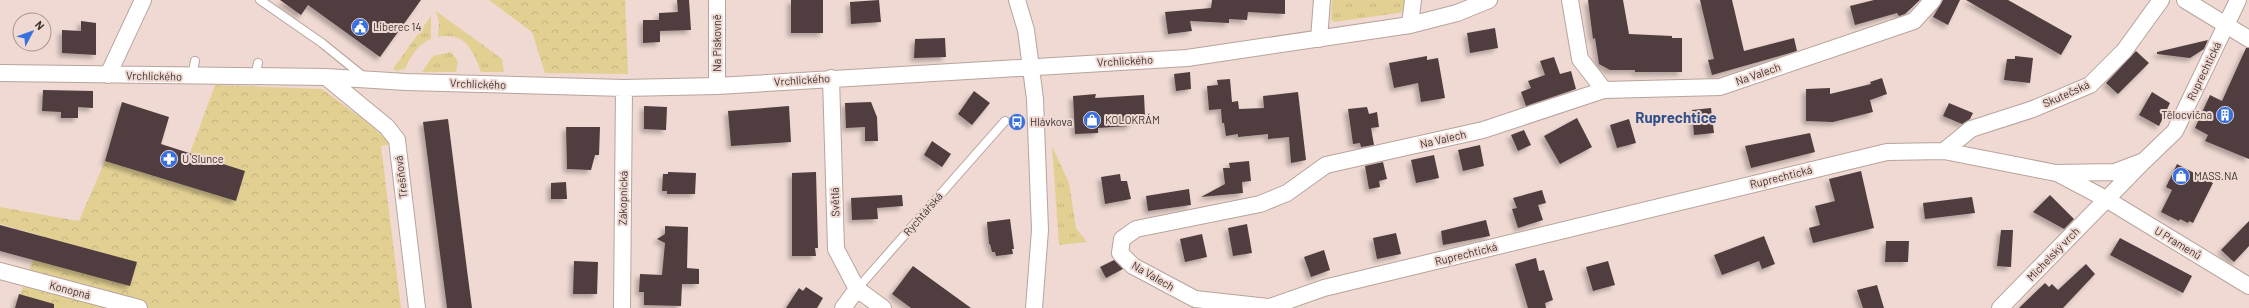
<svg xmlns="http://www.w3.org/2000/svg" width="2249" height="308" font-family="Barlow,sans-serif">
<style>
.grass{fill:url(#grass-tufts)}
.park{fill:url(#park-crowns)}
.building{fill:#503d3f;filter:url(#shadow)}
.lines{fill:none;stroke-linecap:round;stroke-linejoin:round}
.lane-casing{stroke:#b8a49d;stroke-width:10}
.street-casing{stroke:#b8a49d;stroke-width:18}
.lane{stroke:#fff;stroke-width:8}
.street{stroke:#fff;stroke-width:16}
.labels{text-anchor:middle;stroke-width:4;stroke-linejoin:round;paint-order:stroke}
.poi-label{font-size:11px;fill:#3b322f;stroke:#efd9d2;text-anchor:start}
.street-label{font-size:11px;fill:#3b322f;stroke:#efd9d2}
.district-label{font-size:15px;font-weight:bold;fill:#335089;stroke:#efd9d2}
</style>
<defs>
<pattern id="grass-tufts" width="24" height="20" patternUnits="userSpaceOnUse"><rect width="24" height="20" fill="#e2d093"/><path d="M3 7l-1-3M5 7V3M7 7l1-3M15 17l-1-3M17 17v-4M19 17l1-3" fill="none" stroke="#c3b37f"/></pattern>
<pattern id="park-crowns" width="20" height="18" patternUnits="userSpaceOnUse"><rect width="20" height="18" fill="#e2d093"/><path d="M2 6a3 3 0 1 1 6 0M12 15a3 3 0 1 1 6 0" fill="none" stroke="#c3b37f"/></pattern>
<filter id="shadow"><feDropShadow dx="-3.5" dy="3.5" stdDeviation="2" flood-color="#0004"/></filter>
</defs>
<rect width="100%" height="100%" fill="#efd9d2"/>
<path class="grass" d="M1332 0H1407L1406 12 1334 22 1331 19Z
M436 11 502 59 504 72H481C473 50 465 31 438 37L439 22Z
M431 16V39C417 45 411 56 405 69L396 71 393 69Z
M451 52 458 61 456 72H422L433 56Z
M1052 146 1069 183 1076 228 1087 242 1059 245Z"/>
<path class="park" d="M489 0H625L628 74 545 73 532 32Z
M215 85 322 89 367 122 391 144 381 146 401 308H15L42 236 0 224V207L79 221 105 161 236 201 245 171 190 153Z"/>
<path class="building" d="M280 0H421L380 57 308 5 301 15Z
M677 0H689L691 30 660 31V42L643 43V20H659V13L678 12Z
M791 0H823V33H791Z
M879 0 881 22 851 24 850 2Z
M1212 0H1285V14L1248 12 1247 20 1229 19V23L1190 21 1192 31 1168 34 1165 12 1211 8Z
M1588 0H1623L1629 34 1672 36V38H1682V72H1635V70H1610L1599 64 1595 38 1593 39Z
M1700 0H1732L1744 51 1794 38 1797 51 1712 75 1708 60 1714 59Z
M1874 0H1920L1905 14 1899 16 1897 13 1855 25 1850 6Z
M1943 0H1960L1948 25 1933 17Z
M1966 0H2008L2072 36 2061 55Z
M81 21 96 23V55L62 53V30L81 31Z
M1495 28 1498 48 1470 53 1467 33Z
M945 38 946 57 914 58 915 39Z
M2208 40 2204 49 2190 58 2157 54V52Z
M2246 48H2249V159L2205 141 2208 135 2195 128 2210 95 2222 101Z
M2136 51 2149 63 2118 94 2106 83Z
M1427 56V60L1438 58 1445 98 1421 102 1418 83 1394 88 1389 63Z
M2015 56 2033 58 2030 83 2004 80 2007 59H2015Z
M1554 57 1560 74 1571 71 1576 89 1526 106 1521 92 1531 88 1528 81 1545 75 1540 61Z
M1190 72 1191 89 1176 91 1174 74Z
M1882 78 1887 94 1870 100 1873 112 1833 122 1806 121V89L1830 88V94L1871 84 1870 82Z
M1230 79 1232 102 1238 101 1239 109 1264 108 1263 96 1298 92 1306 160 1291 163 1289 137 1268 139V134L1238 137V134L1226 136 1224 123H1222L1221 109 1209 110 1207 86 1218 85 1217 80Z
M43 90 93 91V108L78 107V118H61V112L42 111Z
M974 91 990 103 972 125 958 114Z
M2152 92 2170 103 2159 126 2139 115Z
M1096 94 1095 98 1144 95 1145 116H1138L1129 126 1098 128V133L1075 134 1073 96Z
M122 102 169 117 161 144 245 171 236 201 105 161Z
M871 102 877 117 878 141H865V127L846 128 845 103Z
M1949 103 1973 113 1970 119 1962 124 1943 116Z
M644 106 667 107 666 130 644 129Z
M789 106 791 142 731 146 728 111Z
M1367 107 1369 114 1377 112 1379 127 1371 128 1374 145 1361 147 1360 143 1353 144 1348 109Z
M1711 108 1714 133 1694 135 1692 110Z
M1577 118 1592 147 1560 164 1544 136Z
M448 119 467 270 472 308H447L423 122Z
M1629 119 1636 143 1617 148 1610 125Z
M566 127H600L599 155H595L591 170 567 169Z
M1524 130 1531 145 1518 151 1511 135Z
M1810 133 1815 152 1751 168 1745 146Z
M932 141 951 154 942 167 924 155Z
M1480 145 1484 166 1463 171 1458 150Z
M1434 155 1439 178 1416 183 1411 160Z
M1249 161 1251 181 1242 182 1243 193 1201 197 1225 184 1223 168H1230L1229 163Z
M1383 162 1387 179 1379 181 1380 187 1369 189 1365 166Z
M2177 164 2213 183 2193 223 2189 221 2188 223 2180 219 2179 221 2161 212 2172 190 2166 187Z
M1861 171 1874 228 1813 243 1809 228 1820 225 1815 206 1835 201 1829 179Z
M668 172 696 173 695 194H667V191H662L663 174H668Z
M816 172 818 248H815L816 256H792V173Z
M1120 174 1121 181H1127L1131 199 1105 204 1101 177Z
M566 182 567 199H551V183Z
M1189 189 1191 205 1148 211 1146 196Z
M1542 190 1546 203 1538 205 1543 220 1518 228 1512 209 1517 208 1513 198Z
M902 195 903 206 877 208 878 219 852 220 851 198Z
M2050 195 2074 219 2064 229 2033 212Z
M1972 197 1975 213 1925 219 1923 203Z
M1010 219 1014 249H1012L1013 254 996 256 995 252H992L990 244H989L987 222Z
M1486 220 1490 236 1443 245 1441 231Z
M2249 221V246L2234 262 2221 250Z
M1247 224 1252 253 1233 256 1228 228Z
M0 225 137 262 130 286 0 251Z
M665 226 688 227 687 268 699 269V284H682L681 306 644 305V292H639L640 274 662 275 665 243 657 239 665 234Z
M2001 230H2013L2011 267 1997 266Z
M1396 233 1401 254 1377 259 1373 238Z
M1202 234 1207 257 1185 262 1180 239Z
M1764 236 1775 264 1762 269 1759 261 1722 275 1714 255Z
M2120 238 2192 276 2183 293 2110 255Z
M1886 241H1909L1908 262H1885Z
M1324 250 1330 270 1311 277 1304 257Z
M1536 258 1539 271 1544 270 1553 300 1545 303 1546 308H1528L1515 264Z
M1114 260 1123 269 1106 278 1100 267Z
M574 261 598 262 597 294H573Z
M1608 261 1615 285 1593 291 1586 267Z
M2086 264 2095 274 2063 308H2019L2045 283 2049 287 2052 284 2058 290Z
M913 266 971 308H911L892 294Z
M1877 285 1884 308H1863L1857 290Z
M806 287 823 298 817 308H786L799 288 803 291Z
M19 294 54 304V308H15Z"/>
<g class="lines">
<defs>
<path id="lane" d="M260 0 322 43 364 77
M192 76 195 61
M255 76 258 63
M857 289 1005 121"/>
<path id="street" d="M1017 0 1026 30 1035 99 1040 230 1034 308
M1570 0 1580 59 1604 90
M2185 0 2249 39
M1410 25 1413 0
M1319 39 1322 0
M0 73 326 77 406 82 624 88 717 86 1187 58 1410 25 1457 13 1489 0
M108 75 143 0
M326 77 387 127 397 140 417 308
M831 78 836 249 857 289 883 308
M717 86V0
M1944 151 1971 129 2033 109 2090 85 2124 51 2161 0
M2057 173 2106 199 2249 286
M0 271 139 308
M1268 307 1195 299 1133 266 1120 253 1122 239 1136 229 1260 204 1287 193 1326 165 1483 130 1604 90 1720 87 1914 21 1933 0
M622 308 624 88
M843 308 857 289
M1267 308 1324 288 1887 152 1944 151 2056 173 2115 172 2144 161 2175 131 2238 0
M2000 308 2141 164"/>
</defs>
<use href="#lane" class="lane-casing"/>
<use href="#street" class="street-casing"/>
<use href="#lane" class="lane"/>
<use href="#street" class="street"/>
</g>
<defs>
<symbol id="civic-disc" viewBox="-11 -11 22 22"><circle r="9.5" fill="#3970df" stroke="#efd9d2"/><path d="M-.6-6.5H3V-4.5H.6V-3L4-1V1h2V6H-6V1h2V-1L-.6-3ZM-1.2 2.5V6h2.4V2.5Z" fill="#fff"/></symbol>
<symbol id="building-disc" viewBox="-11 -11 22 22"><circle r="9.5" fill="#3970df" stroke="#efd9d2"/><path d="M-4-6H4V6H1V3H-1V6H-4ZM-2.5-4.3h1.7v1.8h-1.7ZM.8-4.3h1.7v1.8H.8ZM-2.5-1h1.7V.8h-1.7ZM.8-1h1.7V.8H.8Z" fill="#fff"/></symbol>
<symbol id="shop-disc" viewBox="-11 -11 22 22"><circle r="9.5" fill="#3970df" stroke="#efd9d2"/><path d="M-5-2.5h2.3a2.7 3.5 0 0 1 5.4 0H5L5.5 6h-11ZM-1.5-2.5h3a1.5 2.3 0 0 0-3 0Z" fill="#fff"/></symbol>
<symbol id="bus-disc" viewBox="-11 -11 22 22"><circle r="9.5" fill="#3970df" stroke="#efd9d2"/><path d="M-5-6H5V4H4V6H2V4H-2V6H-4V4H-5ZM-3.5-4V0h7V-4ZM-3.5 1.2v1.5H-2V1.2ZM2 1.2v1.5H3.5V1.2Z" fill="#fff"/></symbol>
<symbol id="pharmacy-disc" viewBox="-11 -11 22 22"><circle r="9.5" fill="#3970df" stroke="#efd9d2"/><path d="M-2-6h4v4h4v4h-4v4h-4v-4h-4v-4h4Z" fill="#fff"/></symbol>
</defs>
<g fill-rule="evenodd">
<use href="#civic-disc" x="350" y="17" width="20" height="20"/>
<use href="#building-disc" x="2215" y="105" width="20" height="20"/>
<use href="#shop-disc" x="1082" y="110" width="20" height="20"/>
<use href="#bus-disc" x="1007" y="112" width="20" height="20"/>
<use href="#pharmacy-disc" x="159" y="149" width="20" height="20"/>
<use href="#shop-disc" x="2171" y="166" width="20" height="20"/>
</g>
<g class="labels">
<g class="poi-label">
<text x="373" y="31">Liberec 14</text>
<text x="2212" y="119" text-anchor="end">Tělocvična</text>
<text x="1105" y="124">KOLOKRÁM</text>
<text x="1030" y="126">Hlávkova</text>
<text x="182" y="163">U Slunce</text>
<text x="2194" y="180">MASS.NA</text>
</g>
<g class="street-label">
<text transform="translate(717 43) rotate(-90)" y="4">Na Pískovně</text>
<text transform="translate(1125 61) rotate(-3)" y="4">Vrchlického</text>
<text transform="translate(2204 71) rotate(-64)" y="4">Ruprechtická</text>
<text transform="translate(1758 74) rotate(-19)" y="4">Na Valech</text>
<text transform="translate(154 76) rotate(1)" y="4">Vrchlického</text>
<text transform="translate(802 80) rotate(-4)" y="4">Vrchlického</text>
<text transform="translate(478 84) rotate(2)" y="4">Vrchlického</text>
<text transform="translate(2066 94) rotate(-24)" y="4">Skutečská</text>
<text transform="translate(1443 139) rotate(-13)" y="4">Na Valech</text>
<text transform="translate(401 177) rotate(-97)" y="4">Třešňová</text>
<text transform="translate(1781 177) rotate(-14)" y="4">Ruprechtická</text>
<text transform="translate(623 198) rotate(-89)" y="4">Zákopnická</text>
<text transform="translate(835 202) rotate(-92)" y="4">Světlá</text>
<text transform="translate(923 214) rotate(-49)" y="4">Rychtářská</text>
<text transform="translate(2178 243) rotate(31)" y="4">U Pramenů</text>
<text transform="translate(1466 254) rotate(-14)" y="4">Ruprechtická</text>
<text transform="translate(2053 254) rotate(-46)" y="4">Michelský vrch</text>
<text transform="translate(1153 276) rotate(30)" y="4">Na Valech</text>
<text transform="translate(70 290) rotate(15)" y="4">Konopná</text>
</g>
<g class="district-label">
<text x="1676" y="123">Ruprechtice</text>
</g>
</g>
<g transform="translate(32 32) rotate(49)"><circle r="19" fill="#efd9d2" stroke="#a79691"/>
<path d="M0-3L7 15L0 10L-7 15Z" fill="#3970df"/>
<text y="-6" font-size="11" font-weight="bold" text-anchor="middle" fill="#3b322f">N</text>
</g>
</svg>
